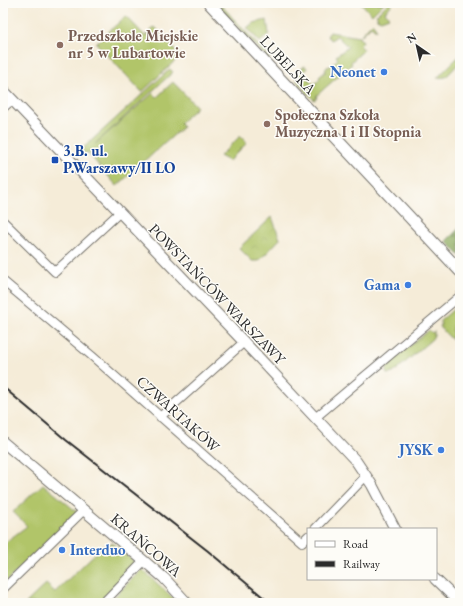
<svg xmlns="http://www.w3.org/2000/svg" width="463" height="606" font-family="'EB Garamond',serif">
<style>
.grass{fill:#b1c569;stroke:#6e784a}
.forest{fill:url(#forest-firs);stroke:#5c6a44}
.park{fill:url(#park-crowns);stroke:#6e784a}
.lines{fill:none;stroke-linecap:round;stroke-linejoin:round}
.minor-casing{stroke:#726f68;stroke-width:10}
.tertiary-casing{stroke:#726f68;stroke-width:12}
.secondary-casing{stroke:#726f68;stroke-width:13}
.minor{stroke:#fff;stroke-width:8}
.tertiary{stroke:#fff;stroke-width:10}
.secondary{stroke:#fff;stroke-width:11}
.rail{stroke:#2b2b2b;stroke-width:2}
.education-dot{fill:#8d6e63;stroke:#fdfcf7;stroke-width:1.5}
.shop-dot{fill:#3f7fe0;stroke:#fdfcf7;stroke-width:1.5}
.transit-dot{fill:#1a4fb4;stroke:#fdfcf7;stroke-width:1.5}
.labels{text-anchor:middle;stroke-width:3;stroke-linejoin:round;paint-order:stroke}
.education-label{font-size:15px;font-weight:bold;fill:#785e54;stroke:#fdfcf7;text-anchor:start}
.street-label{font-size:15px;fill:#2b2b2b;stroke:#fdfcf7}
.shop-label{font-size:15px;font-weight:bold;fill:#366cbe;stroke:#fdfcf7;text-anchor:end}
.transit-label{font-size:15px;font-weight:bold;fill:#164399;stroke:#fdfcf7;text-anchor:start}
</style>
<defs>
<pattern id="forest-firs" width="22" height="20" patternUnits="userSpaceOnUse"><rect width="22" height="20" fill="#8caa5d"/><path d="M5 1l3.5 6h-7zM16 11l3.5 6h-7z" fill="#738b4d"/></pattern>
<pattern id="park-crowns" width="20" height="18" patternUnits="userSpaceOnUse"><rect width="20" height="18" fill="#b1c569"/><path d="M2 6a3 3 0 1 1 6 0M12 15a3 3 0 1 1 6 0" fill="none" stroke="#98a95b"/></pattern>
</defs>
<rect width="100%" height="100%" fill="#fdfcf7"/>
<filter id="ink" filterUnits="userSpaceOnUse"><feTurbulence type="fractalNoise" baseFrequency=".025" numOctaves="2"/><feDisplacementMap in="SourceGraphic" scale="8" xChannelSelector="R" yChannelSelector="G"/><feConvolveMatrix kernelMatrix="1 2 1 2 8 2 1 2 1" color-interpolation-filters="sRGB"/></filter>
<filter id="wash" filterUnits="userSpaceOnUse"><feTurbulence type="fractalNoise" baseFrequency=".012" numOctaves="4" result="noise"/><feDisplacementMap in="SourceGraphic" scale="16" xChannelSelector="R" yChannelSelector="G"/><feGaussianBlur stdDeviation="0.9" result="paint"/><feColorMatrix in="noise" values="0 0 0 0 0 0 0 0 0 0 0 0 0 0 0 0 0 1.4 0 .05"/><feComposite in="paint" operator="in"/></filter>
<g filter="url(#wash)">
<rect width="100%" height="100%" fill="#f5ecd8"/>
<path class="grass" d="M216 3H219L270 58 268 59Z
M361 3H384L372 15Z
M388 3H393L385 12 389 17 381 20 376 18 378 17 376 15Z
M126 16 145 36 155 27 180 56 142 92 96 43Z
M267 20 269 34 260 42 247 28 253 23Z
M372 23 376 28V30L371 26 359 38 363 41 360 45 364 50 351 62 352 64 316 96 317 98 314 100 297 81 298 77 296 75 304 66 307 68 303 73 314 84 320 79 319 77 326 71 325 70 328 66 329 67 338 59 336 56 348 47 337 36 331 40 327 36 330 32 359 37Z
M460 55V62L446 77 437 78Z
M170 69 173 72 95 144 153 93 157 97 173 82 197 107 180 123 183 127 117 186 87 152 84 154 81 150Z
M239 137H241L246 142V144L229 161 220 156Z
M460 303V349L456 345 458 305Z
M455 308 452 340 440 327 441 325 440 321Z
M429 330 432 333 434 331V335L432 339 393 373 387 374 386 372 387 371V365Z
M43 484 77 512 3 585V544L27 526 13 512Z
M113 543 137 564 98 603H26L46 584 55 592 103 546Z
M142 569 174 599 169 603H108Z"/>
<path class="forest" d="M460 227V256L446 241Z"/>
<path class="park" d="M272 217 280 239 259 261H252L239 248Z"/>
</g>
<g filter="url(#ink)">
<g class="lines">
<defs>
<path id="minor" d="M3 108 12 100
M3 221 55 272 119 213
M3 281 92 356 302 542 308 536
M160 417 244 342
M315 418 460 296
M315 529 366 476
M3 589 84 510
M103 603 144 561"/>
<path id="tertiary" d="M3 90 244 342 356 461 372 485 395 529
M3 442 144 561 164 578 187 603
M435 579 460 603"/>
<path id="secondary" d="M209 3 460 271"/>
</defs>
<use href="#minor" class="minor-casing"/>
<use href="#tertiary" class="tertiary-casing"/>
<use href="#secondary" class="secondary-casing"/>
<use href="#minor" class="minor"/>
<use href="#tertiary" class="tertiary"/>
<use href="#secondary" class="secondary"/>
<path class="rail" d="M3 387 66 440 208 551 270 603"/>
</g>
</g>
<g class="education-dot">
<circle cx="60" cy="45" r="4"/>
<circle cx="267" cy="124" r="4"/>
</g>
<g class="shop-dot">
<circle cx="384" cy="72" r="4"/>
<circle cx="408" cy="285" r="4"/>
<circle cx="441" cy="450" r="4"/>
<circle cx="62" cy="550" r="4"/>
</g>
<rect class="transit-dot" x="51" y="156" width="8" height="8" rx="2"/>
<g class="labels">
<g class="education-label">
<text x="68" y="41">Przedszkole Miejskie<tspan x="68" dy="17">nr 5 w Lubartowie</tspan></text>
<text x="275" y="120">Społeczna Szkoła<tspan x="275" dy="17">Muzyczna I i II Stopnia</tspan></text>
</g>
<g class="street-label">
<text transform="translate(288 65) rotate(47)" y="5">LUBELSKA</text>
<text transform="translate(217 294) rotate(46)" y="5">POWSTAŃCÓW WARSZAWY</text>
<text transform="translate(178 414) rotate(42)" y="5">CZWARTAKÓW</text>
<text transform="translate(146 545) rotate(41)" y="5">KRAŃCOWA</text>
</g>
<g class="shop-label">
<text x="376" y="77">Neonet</text>
<text x="400" y="290">Gama</text>
<text x="433" y="455">JYSK</text>
<text x="70" y="555" text-anchor="start">Interduo</text>
</g>
<g class="transit-label">
<text x="63" y="156">3.B. ul.<tspan x="63" dy="17">P.Warszawy/II LO</tspan></text>
</g>
</g>
<rect width="463" height="606" fill="none" stroke="#fdfcf7" stroke-width="16"/>
<rect x="307" y="528" width="130" height="52" fill="#fdfcf7" stroke="#a9a8a5"/>
<rect x="315" y="541" width="20" height="6" fill="#ffffff" stroke="#a9a8a5"/>
<text x="343" y="548" font-size="12" fill="#2b2b2b">Road</text>
<rect x="315" y="561" width="20" height="6" fill="#2b2b2b" stroke="#a9a8a5"/>
<text x="343" y="568" font-size="12" fill="#2b2b2b">Railway</text>
<g transform="translate(417 46) rotate(326)" stroke="#fdfcf7" stroke-width="3" paint-order="stroke">
<path d="M0-3L7 15L0 10L-7 15Z" fill="#2b2b2b"/>
<text y="-6" font-size="11" font-weight="bold" text-anchor="middle" fill="#2b2b2b">N</text>
</g>
</svg>
